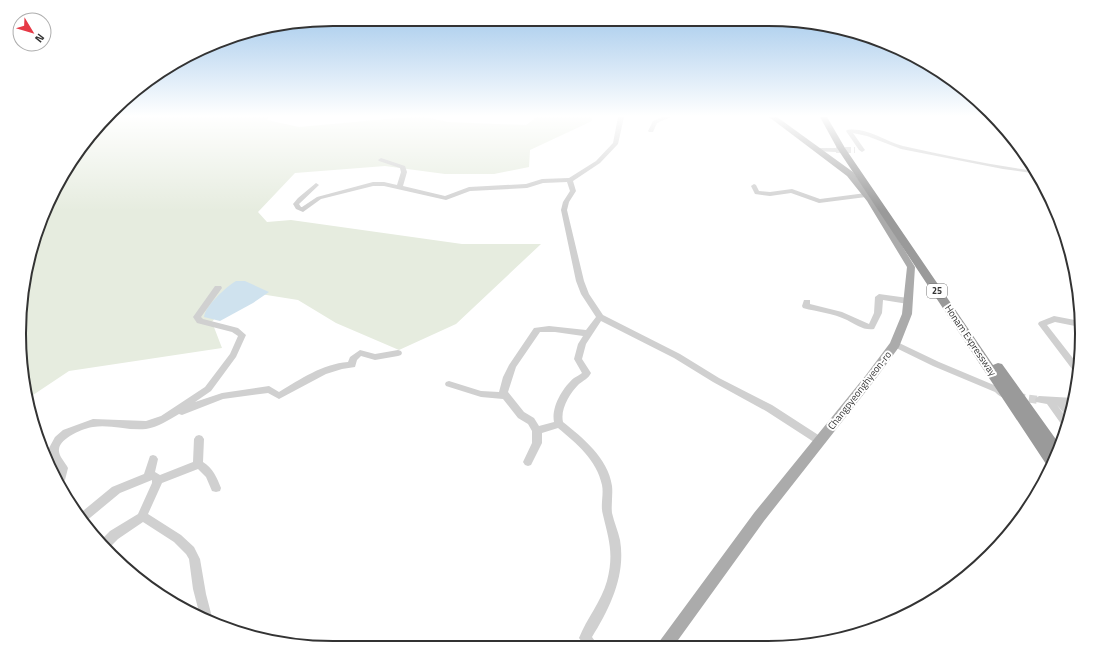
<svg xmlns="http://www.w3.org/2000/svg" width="1101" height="667" font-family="'Titillium Web',sans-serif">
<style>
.green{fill:#e6ecdf}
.water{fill:#cfe2ee}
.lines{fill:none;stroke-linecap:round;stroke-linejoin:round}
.minor-tunnel-far1{stroke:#d6d6d6;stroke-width:6;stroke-dasharray:6 3;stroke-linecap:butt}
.minor-tunnel{stroke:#d6d6d6;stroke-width:8;stroke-dasharray:8 4;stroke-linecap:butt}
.minor{fill:#d0d0d0;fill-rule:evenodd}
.major{fill:#ababab;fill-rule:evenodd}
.highway{fill:#9a9a9a;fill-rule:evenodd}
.labels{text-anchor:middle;stroke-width:4;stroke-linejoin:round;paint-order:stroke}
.shield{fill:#fff;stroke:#707070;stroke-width:1}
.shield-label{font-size:9px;font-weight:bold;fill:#333}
.street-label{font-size:10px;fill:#333;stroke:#fff}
.rim{fill:none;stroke:#333;stroke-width:2}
</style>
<rect width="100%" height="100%" fill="#fff"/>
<path class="green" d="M109 117H269L267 120 299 127 410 117H425L448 122 526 125 537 117H592V121L530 150 529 167 494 174H445L385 166 295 173 258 212 267 222 291 220 462 244H541L456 324 399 350 336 323 298 300 235 290 212 322 222 348 69 371 30 397 19 333 36 233 84 142Z"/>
<path class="water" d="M236 281H245L269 292 253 303 220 321 204 317C205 306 226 287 236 281Z"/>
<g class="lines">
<path class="minor-tunnel-far1" d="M836 150H855"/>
<path class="minor-tunnel" d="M1017 397 1039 400"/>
<path class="minor" d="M618 117H624L618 144 600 163 573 181 576 191 569 202 567 210 584 281 589 294 603 315 680 354 719 378 772 405 823 438 825 441 823 444 820 445 817 444 766 411 713 382 674 358 601 321 586 344 582 359 591 373C588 379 584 380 579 384 570 393 560 409 563 422 583 438 608 458 612 486 613 495 611 504 612 513 614 522 618 531 620 540 626 575 610 608 592 637L599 647 585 646 579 638C587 618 601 602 607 581 614 554 609 540 603 515 600 505 604 495 602 485 597 460 576 443 558 428L542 433V443L531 465 528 466 525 465 523 462 532 443V431L528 424 518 418 503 399 481 397 446 386 445 384 446 382 449 381 481 391 499 392 503 377 509 365 534 328 549 326 586 330 596 317 581 294 576 281 561 210 563 202 570 191 567 182 543 183 527 188 470 191 446 200 384 186H373L321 199 303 212 296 209 293 204 298 198 316 183 319 185 299 204 301 207H302L317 197 373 182H384L397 185 401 172 400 168 379 161 378 160 381 158 405 166 407 172 403 186 445 196 469 187 526 184 542 179 569 178 596 161 613 143ZM540 332H555L583 336 578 344 574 359 582 373C580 375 577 376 574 378 563 387 551 407 554 422L539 426 534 418 524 412 508 392 516 367Z
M663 117H671L657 123 653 132H649L648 131 653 121Z
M847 130C867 127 884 141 903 146 947 156 991 165 1036 171L1039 174 1003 169 901 149 867 136 853 133 865 150 862 152 859 150 846 131Z
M817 148H836L839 150 836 152 815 151V149Z
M754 184 756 185 759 191 770 192 792 189 820 199 866 193 869 195 866 197 819 203 791 193 770 196 755 194 751 186Z
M215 286H221L222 288 201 317 203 319 238 328 246 335 236 357 211 391 195 402 222 393 269 386 279 392C301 379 322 364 348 362L350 357 360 350 375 354 398 350 401 351 402 353 401 355 398 356 375 360 361 356 357 360 355 367 342 369 326 374 279 399 268 393 223 399 182 415 179 414C169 420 158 427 146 429 129 431 110 424 93 427 84 428 60 438 59 449 58 456 65 462 68 468L65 480 62 484 57 474 58 469 50 456 49 448 55 437 63 430 93 419 146 421 161 416 205 387 230 354 238 336 232 332 197 323 193 317Z
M879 294 908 298 912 301 908 304 883 300 882 313 874 329C864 331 855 324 847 320 833 313 818 312 803 308L802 306 804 300H810V304L842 312 869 324 874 313 875 297Z
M1054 316 1080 321V327L1055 322 1047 325 1079 366 1078 374 1075 373 1038 324 1039 322Z
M895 341 939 362 1001 388 1009 395 1008 397C1003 399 999 396 995 392L933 366 892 346 891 344 892 342Z
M1039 396 1074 398 1073 405H1069L1072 410 1070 418H1068L1057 405 1069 421 1066 428H1064L1047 404 1036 402 1035 400 1036 398Z
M199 435 202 436 204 439 203 462C213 468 217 478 221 488L220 491 216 492 212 491 206 477 198 469 162 483 148 514 181 535 194 547 200 559 206 594 213 621 212 623 200 616 193 589 189 559 186 554 174 542 143 522 118 539 108 549 100 541 110 531 138 514 152 483V480L120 493 85 522 83 523 78 515 112 487 144 474 150 456 153 455 156 456 158 459 155 472 160 475 193 462 194 439 196 436Z"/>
<path class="major" d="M769 117H777L853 172 874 200 915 267 912 314 899 347 874 381 764 521 673 647H657L659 642 754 513 866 375 890 343 902 314 907 267 867 201 847 176Z"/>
<path class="highway" d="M820 117H827L845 148 993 365 998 363 1002 364 1060 445 1051 468 1048 467 837 148Z"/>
</g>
<linearGradient id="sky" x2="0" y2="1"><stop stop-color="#9ec6ea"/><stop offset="0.55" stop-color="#fff"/><stop offset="1" stop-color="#fff" stop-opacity="0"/></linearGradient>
<rect width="1101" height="211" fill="url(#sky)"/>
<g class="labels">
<rect class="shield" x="927" y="284" width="20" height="14" rx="3"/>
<g class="shield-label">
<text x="937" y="294">25</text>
</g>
<g class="street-label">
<text transform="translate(971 340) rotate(56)" y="4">Honam Expressway</text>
<text transform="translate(859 390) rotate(-52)" y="4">Changpyeonghyeon-ro</text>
</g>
</g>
<path d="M0 0H1101V667H0ZM333 26H768A307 307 0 0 1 1075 333V334A307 307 0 0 1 768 641H333A307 307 0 0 1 26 334V333A307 307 0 0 1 333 26Z" fill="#fff" fill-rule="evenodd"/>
<path class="rim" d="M333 26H768A307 307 0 0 1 1075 333V334A307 307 0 0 1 768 641H333A307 307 0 0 1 26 334V333A307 307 0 0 1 333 26Z"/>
<g transform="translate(32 32) rotate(128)"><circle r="19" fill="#ffffff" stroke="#adadad"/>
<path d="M0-3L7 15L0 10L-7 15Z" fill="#e63946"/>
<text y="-6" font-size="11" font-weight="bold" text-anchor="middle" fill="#333333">N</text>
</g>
</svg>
